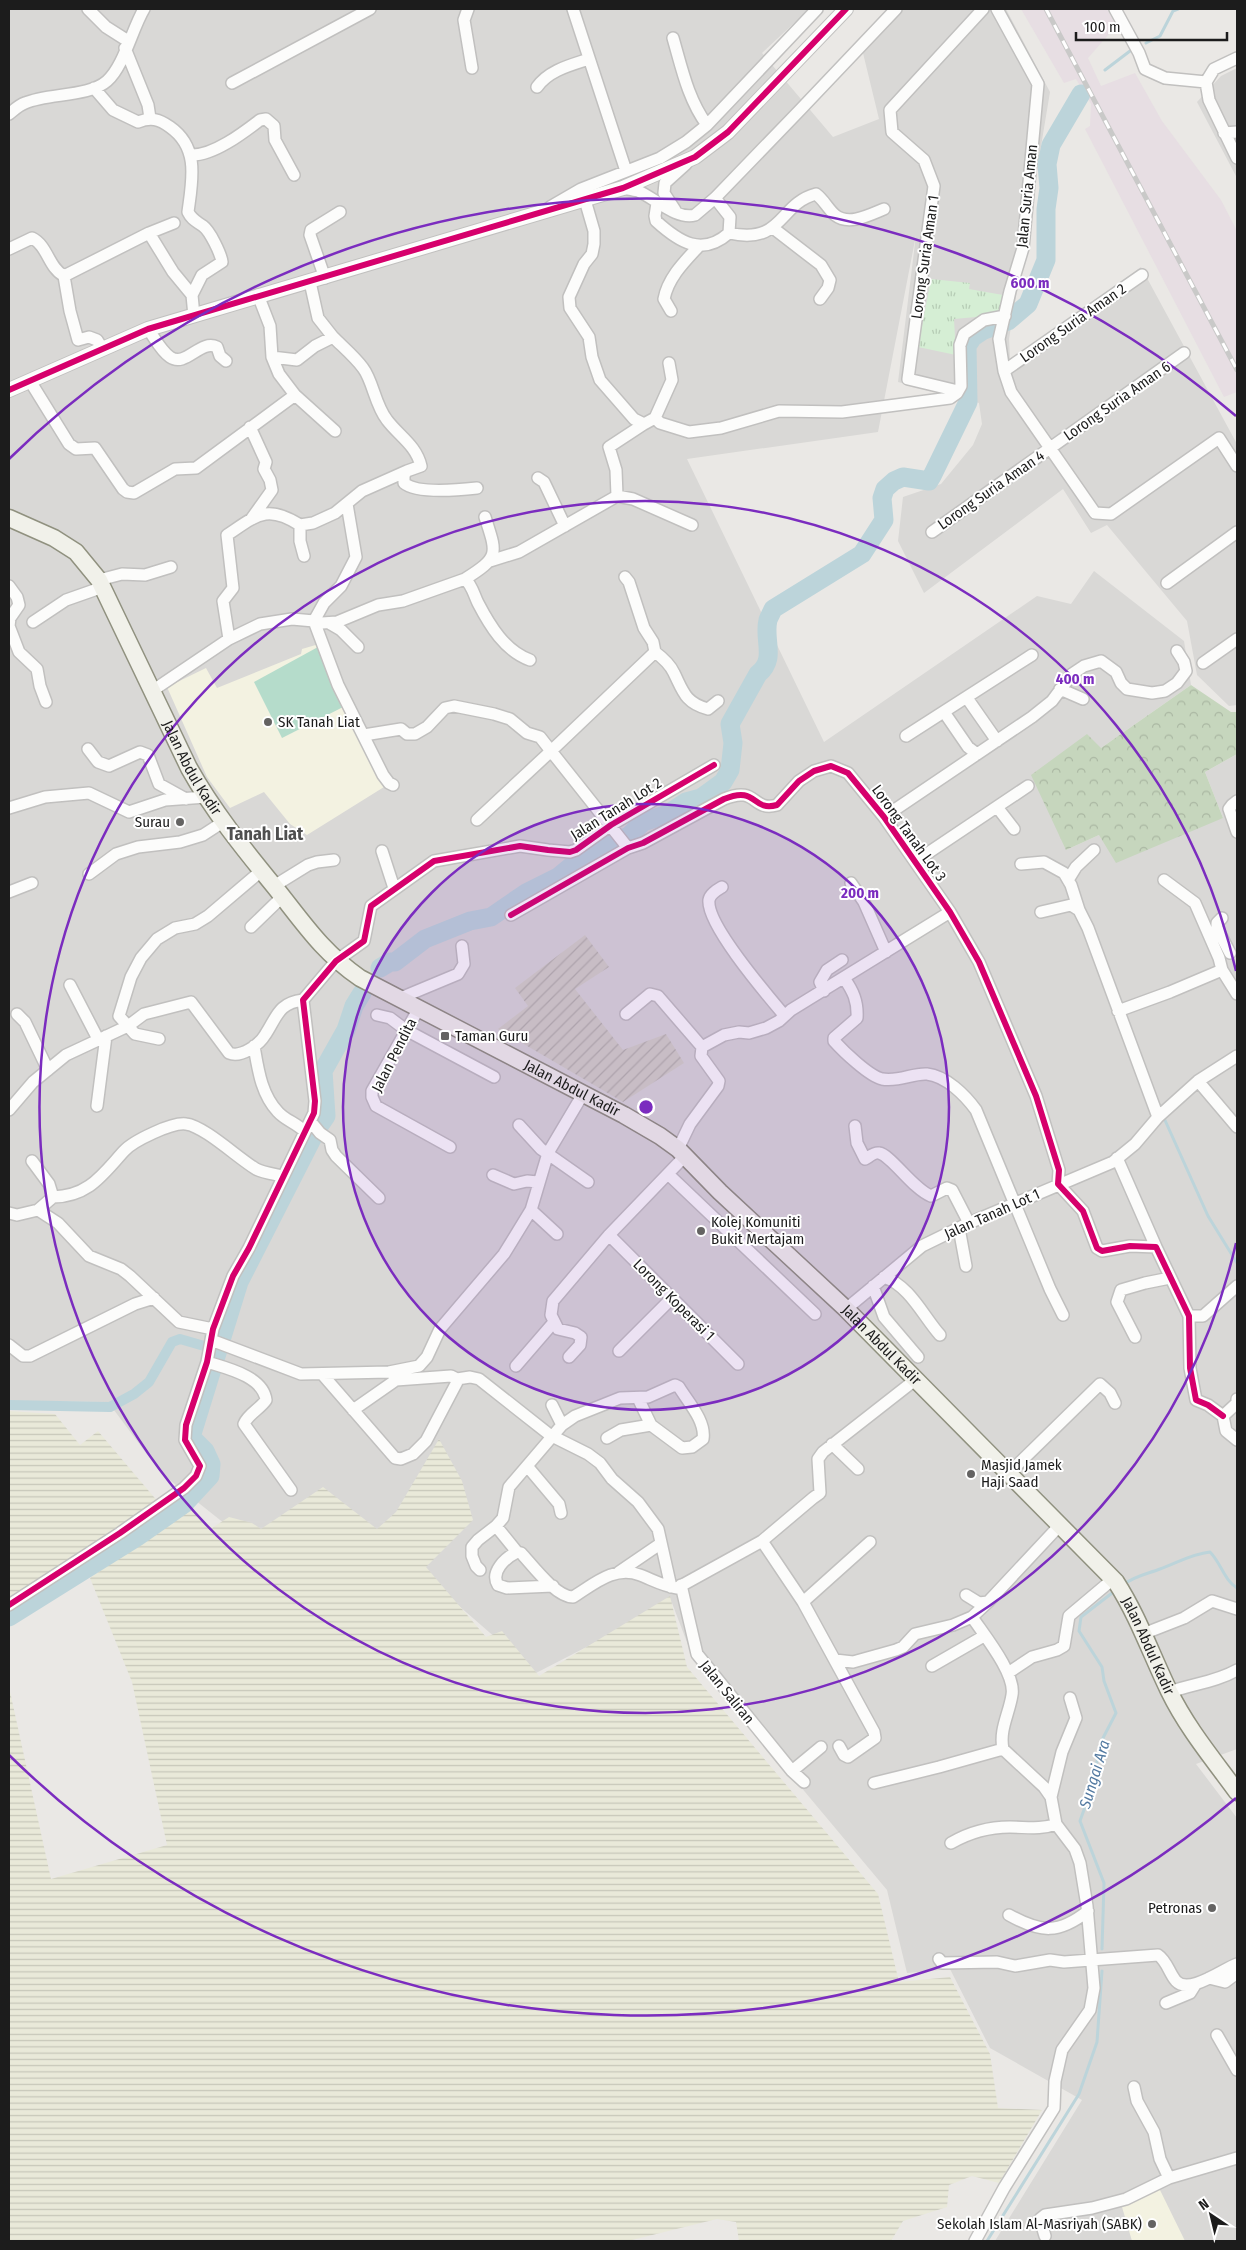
<svg xmlns="http://www.w3.org/2000/svg" width="1246" height="2250" font-family="'Fira Sans Condensed',sans-serif">
<style>
.residential{fill:#d9d8d6}
.industrial{fill:#e7dee3}
.education{fill:#f3f2e1}
.construction{fill:url(#construction-furrows)}
.farmland{fill:url(#farmland-rules)}
.forest{fill:url(#forest-crowns)}
.park{fill:url(#park-tufts)}
.pitch{fill:#b5dccb}
.lines{fill:none;stroke-linecap:round;stroke-linejoin:round}
.stream{stroke:#bcd4da;stroke-width:3}
.canal{stroke:#bcd4da;stroke-width:10}
.river{stroke:#bcd4da;stroke-width:19}
.minor-casing{stroke:#c1c0bf;stroke-width:14}
.tertiary-casing{stroke:#c1c0bf;stroke-width:16}
.secondary-casing{stroke:#90917f;stroke-width:19}
.minor{stroke:#fcfcfb;stroke-width:11}
.tertiary{stroke:#fcfcfb;stroke-width:14}
.secondary{stroke:#f1f1ea;stroke-width:16}
.rail-casing{stroke:#c9c9c8;stroke-width:5}
.rail{stroke:#fff;stroke-width:3;stroke-dasharray:9;stroke-linecap:butt}
.cycleway-casing{stroke:#fff;stroke-width:9}
.cycleway{stroke:#d6006c;stroke-width:6}
.ring{fill:none;stroke:#7b2cbf;stroke-width:2.5}
.poi-dot{fill:#646362;stroke:#fff;stroke-width:2}
.labels{text-anchor:middle;stroke-width:4;stroke-linejoin:round;paint-order:stroke}
.street-label{font-size:15px;fill:#1c1c1c;stroke:#fff}
.poi-label{font-size:15px;fill:#1c1c1c;stroke:#fff;text-anchor:start}
.water-label{font-size:16px;font-style:italic;fill:#537aa1;stroke:#fff}
.quarter-label{font-size:18px;font-weight:bold;fill:#4f4f4f;stroke:#fff}
.centre{fill:#7b2cbf;stroke:#fff;stroke-width:2.5}
.ring-label{font-size:15px;text-anchor:middle;font-weight:bold;fill:#7b2cbf;stroke:#fff;stroke-width:4;stroke-linejoin:round;paint-order:stroke}
</style>
<defs>
<pattern id="construction-furrows" width="10" height="10" patternUnits="userSpaceOnUse" patternTransform="scale(1.25)"><rect width="10" height="10" fill="#d3d2c7"/><path d="M-1 1l2-2M0 10L10 0M9 11l2-2" fill="none" stroke="#b5b4aa"/></pattern>
<pattern id="farmland-rules" width="6" height="5" patternUnits="userSpaceOnUse" patternTransform="scale(1.25)"><rect width="6" height="5" fill="#e9e9d9"/><path d="M0 2.5h6" fill="none" stroke="#c7c7ba"/></pattern>
<pattern id="forest-crowns" width="20" height="18" patternUnits="userSpaceOnUse" patternTransform="scale(1.25)"><rect width="20" height="18" fill="#c6d6bd"/><path d="M2 6a3 3 0 1 1 6 0M12 15a3 3 0 1 1 6 0" fill="none" stroke="#aab7a2"/></pattern>
<pattern id="park-tufts" width="24" height="20" patternUnits="userSpaceOnUse" patternTransform="scale(1.25)"><rect width="24" height="20" fill="#d5eed4"/><path d="M3 7l-1-3M5 7V3M7 7l1-3M15 17l-1-3M17 17v-4M19 17l1-3" fill="none" stroke="#b6ccb5"/></pattern>
</defs>
<rect width="100%" height="100%" fill="#eae8e5"/>
<path class="residential" d="M9 9H809L762 53 833 137 879 119 863 53 903 9H1006L1050 92 1009 339 1010 360 1141 267 1237 444V705L1229 706 1197 675 1187 621 1107 525 1091 533 1063 489 924 593 898 541 903 497 941 484 973 445 982 424 979 403 898 382 916 235 878 432 687 459 824 742 1037 596 1071 604 1094 571 1184 641 1191 685 1101 748 1066 850 1099 835 1223 818 1205 772 1237 754V1749L1196 1764 1237 1818V2241H995L1082 2100 990 2048 950 1969 907 1973 887 1890 693 1658 672 1603 536 1673 428 1579 254 1547 161 1473 108 1402 9 1401Z
M1237 68V178L1197 102 1221 76Z"/>
<path class="industrial" d="M1021 9H1107L1116 26 1088 58 1101 86 1135 73 1162 121 1221 200 1237 231V392L1224 397 1085 129 1090 126 1091 104 1076 79 1064 83Z"/>
<path class="education" d="M319 644 371 755 384 787 307 835 290 824 264 792 230 808 207 777 167 687 206 668 217 688 301 654 302 649Z
M1159 2188 1185 2241H1132L1122 2207Z"/>
<path class="construction" d="M585 935 609 967 575 989 623 1050 666 1034 684 1063 623 1102 498 1029 528 1006 515 988Z"/>
<path class="farmland" d="M9 1411 55 1414 80 1445 98 1431 159 1503 9 1603Z
M439 1439 462 1481 473 1520 426 1567 486 1637 502 1631 539 1676 670 1596 687 1667 878 1894 899 1982 950 1977 990 2054 998 2108 1042 2110 999 2183 972 2176 949 2185 947 2207 903 2221 891 2241H739L736 2222 717 2219 628 2241H9V1687L51 1879 167 1845 132 1682 90 1578 190 1508 212 1528 229 1517 252 1523 261 1529 323 1487 377 1529 396 1512Z"/>
<path class="forest" d="M1191 685 1231 712H1237V754L1205 772 1223 818 1116 863 1099 835 1066 850 1031 775 1087 734 1101 748Z"/>
<path class="park" d="M931 279 970 283 969 289 1003 295 998 315 954 319 956 355 918 347Z"/>
<path class="pitch" d="M318 647 349 704 282 738 254 682Z"/>
<g class="lines">
<path class="stream" d="M1146 43 1160 36 1173 11 1178 9
M1105 70 1130 51
M1164 1118 1208 1216 1237 1263
M1123 1585C1134 1576 1147 1574 1160 1569 1177 1563 1191 1554 1210 1552 1221 1563 1224 1580 1237 1588
M1102 1949 1104 1883 1080 1821 1086 1804 1103 1738 1116 1713 1104 1681 1102 1667 1079 1631 1081 1617 1116 1590
M987 2241 1079 2094 1097 2042 1102 1971"/>
<path class="canal" d="M9 1405 110 1407 134 1394 149 1382 172 1342 180 1339 218 1350"/>
<path class="river" d="M380 968 390 962H395L425 939 470 921 491 917 526 893 558 877 586 854 629 836 643 822 668 814 686 802 701 798 723 782 730 770 733 743 730 724 758 674C777 659 763 640 768 620 769 617 772 612 773 609L862 554 884 520 882 498 885 489 894 481 903 477 929 481 932 476 968 402 967 346 973 337 982 331 1008 321 1028 304 1046 260V209L1049 188 1047 164 1051 145 1081 94
M9 1617 137 1537 184 1504 210 1476 211 1464 205 1451 191 1437 239 1282 317 1129 326 1116 323 1071 346 1030 354 1006 362 993"/>
<defs>
<path id="minor" d="M88 9 106 27 128 41
M468 9 464 20 472 68
M573 9 626 171
M997 9 1038 84 1023 248 1010 291 999 339 1004 371 1011 392 1095 513 1111 514 1219 438 1237 466
M1115 9 1139 53 1145 69 1165 78 1206 82
M673 38C682 69 688 99 707 125
M125 48 148 105 150 118
M1206 82 1209 100 1237 158
M1206 82 1214 69 1237 58
M232 83 370 9
M537 87C549 70 571 65 589 59
M94 88 113 110 138 122C151 117 159 119 170 127 200 148 192 181 188 212 192 220 196 221 203 226 210 231 221 254 222 262L202 275 192 295
M9 114C14 110 19 105 25 103 48 93 89 97 107 81 124 66 132 29 144 9
M1224 133 1237 132
M191 155C213 156 243 133 260 120L266 119 274 126 275 140 294 175
M623 188C628 189 634 190 638 191 655 198 676 220 695 215L715 198 800 110 896 9
M585 200 594 231V244L592 254 584 264 569 297 570 308 589 337 592 357 600 380 634 419 644 424 655 418
M657 203 655 216 656 221C679 242 702 257 729 233L730 217 715 198
M550 207 581 189 660 158 686 142 707 125 817 9
M675 210 664 193 665 183 686 164
M773 228 821 265 830 280 828 288 820 299
M149 233 173 272 192 295 194 316
M729 233C784 245 778 204 816 194 824 200 828 209 835 215 849 226 869 215 884 209
M9 249 32 238C48 246 48 267 64 276L70 311 78 340 89 337 97 340 102 348
M64 276 149 233 174 223
M325 278 310 235 311 230 340 212
M310 282 318 318 333 337
M258 295 270 326 272 357 279 374 295 395 335 431
M671 311 664 299C668 278 684 262 698 247
M148 329C154 337 161 351 170 357 186 368 200 339 217 347L220 356 226 361
M272 357 297 360 315 346 333 337C343 347 355 357 363 368 373 381 375 405 387 420 399 436 416 445 421 466L407 471 404 475V483C417 494 459 490 477 488
M669 363 672 380 655 418 660 423 689 432 721 428 779 411 842 412 950 398 957 393 961 386 960 345 964 334 984 320 1005 316
M1004 371 1142 275
M30 381 69 444 76 449 95 448 123 489 127 492 134 493 175 469 196 468 295 395
M958 391 908 379 934 186 924 160 892 132 890 110 983 9
M250 427 266 462 264 469 270 480 272 490 252 518
M538 478 544 482 565 526
M617 496 616 470 609 447 644 424
M300 525V541L304 556
M932 532 1184 353
M490 561 519 552 617 496 633 499 692 525
M625 577 629 582 644 628 653 642 655 652 551 751 628 848
M465 579C500 557 497 554 485 517
M99 580 122 574 145 575 171 567
M1167 583 1237 532
M9 586 17 597 19 605 10 618 9 626 19 652 37 669 40 686 46 702
M33 622 66 600 103 587
M329 623 341 630 358 647
M229 639 223 601 233 588 227 535C257 515 267 504 300 525L313 523 335 513 362 491 407 471
M655 652C663 658 670 664 674 673 683 691 685 703 708 709L718 701
M1203 663 1237 639
M1060 689 1083 699
M152 691 229 639 260 624 292 619 314 621 324 603 341 586 356 557 347 504
M967 698 997 741
M944 712 968 747 977 754
M364 735 401 729 407 734H415L427 727 445 708 454 706 494 714 510 719 527 733 540 737 551 751 477 820
M906 736 1032 655
M88 749 98 762 109 766 140 752 148 755 159 784 186 799
M393 785 389 783 383 775 338 685 314 621 322 623 337 622 378 605 403 601 465 579C472 585 474 595 478 603 490 626 505 651 530 660
M1237 801 1232 805 1229 809 1237 832
M997 807 1014 829
M9 808 45 797 89 793 129 812 165 800 206 797
M884 817 1032 717 1052 701 1072 674 1084 666 1101 661 1116 672 1121 683 1127 689 1152 693 1165 691 1177 683 1186 671 1184 662 1177 651
M382 851 394 888
M916 861 1028 786
M1021 864 1044 862 1064 873 1071 885 1079 910 1088 928 1158 1117
M89 874 116 854 138 847 180 842 203 835 223 822
M1068 880 1076 867 1094 850
M1164 880 1195 903 1219 958 1222 970 1237 994
M851 883 864 902 886 952
M274 886 308 865 317 862 334 860
M722 887C717 890 710 894 709 900 706 924 768 996 784 1015
M9 892 32 883
M1041 912 1071 905 1079 910
M511 915 628 848 643 843 724 799C758 785 751 812 777 805L799 781 814 771 831 766 848 773 884 817 950 912 979 962 1036 1096 1059 1170 1058 1184 1083 1211 1097 1248 1102 1251 1130 1246 1156 1247 1189 1316 1190 1368 1196 1400 1208 1405 1223 1416
M1222 918 1217 923V928L1230 953
M251 927 282 897
M844 978C853 991 858 1001 857 1018L834 1038V1041C843 1051 869 1076 882 1079 900 1082 912 1073 927 1074 946 1076 965 1095 976 1110L1050 1289 1063 1315
M70 985 98 1039
M824 991 820 982 827 970 842 960
M398 999 458 974 464 964 462 946
M418 1010 372 1091V1097L376 1106 450 1147
M1118 1011 1170 992 1222 970
M17 1014 25 1022 48 1070
M626 1014 650 994 658 996 702 1047
M377 1015 390 1018 406 1030 494 1077
M159 1039 135 1034 119 1016 131 977 141 958 157 939 175 928 195 924 208 916 261 871
M254 1046C258 1069 261 1094 278 1112 285 1120 296 1123 304 1131
M1198 1081 1237 1127
M97 1106 106 1036
M9 1110 33 1082 66 1055 128 1026 144 1014 191 1002 229 1053C241 1058 259 1045 265 1035 277 1017 278 1003 303 1000
M311 1122 320 1133 330 1140 332 1150 336 1156 379 1198
M519 1125 541 1149 588 1182
M855 1126 857 1143 865 1159C869 1157 874 1152 879 1153 891 1155 913 1189 931 1196L947 1188 952 1190 969 1223
M678 1149 690 1124 718 1086 719 1081 701 1056 702 1047 724 1035 739 1032 749 1033 766 1028 779 1021 791 1010 950 912
M1117 1158 1156 1247
M32 1161 49 1184 53 1197 38 1210
M668 1174 815 1314
M493 1175 514 1184 527 1181 538 1182
M53 1197C89 1196 102 1175 124 1151 133 1141 172 1122 186 1124 204 1126 239 1159 256 1169 264 1173 274 1174 282 1176
M531 1210 557 1234
M9 1213 17 1215 38 1210 58 1223 89 1256 121 1269 130 1276 179 1322 213 1329
M959 1228 966 1266
M609 1235 738 1364
M884 1277C910 1286 923 1316 940 1335
M873 1286 884 1317 918 1357
M846 1309 922 1246 969 1223 1113 1162 1135 1144 1158 1117 1198 1081 1237 1056
M1189 1316H1203L1237 1286
M1135 1337 1117 1302 1121 1290 1145 1283 1170 1278
M211 1340 301 1374 389 1372 419 1366 427 1357 440 1329 504 1254 531 1210 548 1153 583 1094
M9 1345 23 1356H30L135 1304 154 1298
M619 1351 672 1298
M569 1357 580 1345 581 1337 575 1333 558 1329 551 1315 553 1301 609 1235 685 1156
M207 1362C226 1368 263 1376 266 1400 260 1409 248 1414 244 1424L291 1490
M516 1366 554 1322
M322 1374 395 1458 401 1459 413 1454 426 1441 457 1382V1379L451 1376 396 1380
M457 1379 470 1377 479 1379 550 1435 588 1454 600 1463 612 1479 638 1502 658 1529 671 1587
M1237 1399V1403L1223 1416 1226 1431 1237 1440
M552 1405 562 1425
M353 1410 396 1380 393 1374
M607 1438 621 1430 651 1425
M832 1444 858 1469
M527 1466 559 1504 561 1513
M1008 1474 1100 1384 1110 1393 1115 1403
M496 1526 517 1552 521 1553C533 1566 556 1597 573 1597 594 1584 615 1565 640 1575 653 1580 663 1586 677 1588L762 1541 813 1498 820 1493 818 1459 823 1452 915 1380
M762 1541 803 1602 874 1732 875 1738 848 1757 844 1755 839 1746
M517 1552C505 1558 490 1572 498 1585L507 1588 553 1586
M480 1570 476 1566 472 1556V1547L478 1540 496 1526 503 1518 509 1487 562 1425 575 1416 620 1398 648 1397 675 1385 679 1387C688 1402 706 1421 703 1439L692 1447 682 1448 651 1425 638 1398
M619 1572 660 1544
M681 1585 697 1654 792 1771 804 1782
M966 1595 979 1603 988 1602
M803 1602 870 1542
M9 1605 120 1533 184 1488 196 1476 200 1466 185 1440 186 1425 207 1362 213 1329 233 1276 249 1248 314 1113 315 1101 303 1000 336 961 364 941 371 906 434 861 520 846 548 850 570 852 576 850 611 825 714 765
M972 1617C984 1635 1016 1674 1012 1695 1009 1714 999 1730 1003 1749L1044 1787 1051 1797 1056 1824 1075 1849 1080 1863 1087 1906 1094 1988 1090 2010 1062 2050 1055 2081 1054 2108 1004 2188 975 2241
M1143 1634 1184 1618 1212 1601 1237 1609
M835 1660 853 1662 896 1650 903 1647 915 1634 953 1625 972 1617 988 1602 1060 1525
M932 1666 984 1636
M1008 1673 1032 1657 1057 1650 1064 1646 1069 1616 1113 1579
M1170 1692C1192 1684 1216 1682 1237 1670
M792 1771 821 1747
M874 1783 939 1767 1003 1749
M1051 1797 1062 1752 1076 1718 1070 1698
M951 1843C970 1832 988 1827 1010 1827 1026 1827 1041 1830 1056 1824
M1009 1915C1041 1933 1059 1934 1088 1911
M939 1959 942 1963 997 1962 1015 1966 1050 1960 1064 1962 1158 1955C1167 1961 1169 1973 1176 1981 1189 1995 1223 1969 1237 1964
M1209 1978 1225 1982 1237 1973
M1166 2003 1190 1993 1195 1985
M1217 2035 1237 2070
M1134 2087 1137 2101 1154 2132 1160 2159 1169 2178
M1045 2236 1040 2219 1045 2215 1092 2208 1126 2199 1169 2178 1237 2158"/>
<path id="tertiary" d="M9 390 148 329 623 188 695 157 728 132 846 9"/>
<g id="secondary">
<path id="s1" d="M9 518 54 538 76 552 99 580 189 768C213 811 243 848 274 886 303 922 321 951 360 978L624 1115 660 1136 678 1149 720 1192 846 1309 1116 1582C1138 1616 1151 1654 1169 1691 1187 1728 1213 1759 1237 1792"/>
</g>
</defs>
<use href="#minor" class="minor-casing"/>
<use href="#tertiary" class="tertiary-casing"/>
<use href="#secondary" class="secondary-casing"/>
<use href="#minor" class="minor"/>
<use href="#tertiary" class="tertiary"/>
<use href="#secondary" class="secondary"/>
<defs>
<path id="rail" d="M1046 9 1237 370"/>
</defs>
<use href="#rail" class="rail-casing"/>
<use href="#rail" class="rail"/>
<defs>
<path id="cycleway" d="M9 390 148 329 623 188 695 157 728 132 846 9
M511 915 628 848 643 843 724 799C758 785 751 812 777 805L799 781 814 771 831 766 848 773 884 817 950 912 979 962 1036 1096 1059 1170 1058 1184 1083 1211 1097 1248 1102 1251 1130 1246 1156 1247 1189 1316 1190 1368 1196 1400 1208 1405 1223 1416
M9 1605 120 1533 184 1488 196 1476 200 1466 185 1440 186 1425 207 1362 213 1329 233 1276 249 1248 314 1113 315 1101 303 1000 336 961 364 941 371 906 434 861 520 846 548 850 570 852 576 850 611 825 714 765"/>
</defs>
<use href="#cycleway" class="cycleway-casing"/>
<use href="#cycleway" class="cycleway"/>
</g>
<circle cx="646" cy="1107" r="303" fill="#7b2cbf" fill-opacity=".12"/>
<g class="ring">
<circle cx="646" cy="1107" r="303"/>
<path d="M1236 1243A606 606 0 1 1 1236 971"/>
<path d="M1236 1798A909 909 0 0 1 9 1755M9 459A909 909 0 0 1 1236 416"/>
</g>
<g class="poi-dot">
<circle cx="268" cy="722" r="5"/>
<circle cx="180" cy="822" r="5"/>
<rect x="440" y="1031" width="10" height="10" rx="2.5"/>
<circle cx="701" cy="1231" r="5"/>
<circle cx="971" cy="1474" r="5"/>
<circle cx="1212" cy="1908" r="5"/>
<circle cx="1152" cy="2224" r="5"/>
</g>
<g class="labels">
<g class="street-label">
<text transform="translate(1027 196) rotate(-84)" y="5">Jalan Suria Aman</text>
<text transform="translate(925 257) rotate(-82)" y="5">Lorong Suria Aman 1</text>
<text transform="translate(1073 323) rotate(-35)" y="5">Lorong Suria Aman 2</text>
<text transform="translate(1117 401) rotate(-35)" y="5">Lorong Suria Aman 6</text>
<text transform="translate(991 490) rotate(-35)" y="5">Lorong Suria Aman 4</text>
<text dy="5" stroke="none"><textPath href="#s1" startOffset="321">Jalan Abdul Kadir</textPath></text>
<text transform="translate(616 809) rotate(-32)" y="5">Jalan Tanah Lot 2</text>
<text transform="translate(909 833) rotate(54)" y="5">Lorong Tanah Lot 3</text>
<text transform="translate(394 1055) rotate(-63)" y="5">Jalan Pendita</text>
<text dy="5" stroke="none"><textPath href="#s1" startOffset="831">Jalan Abdul Kadir</textPath></text>
<text transform="translate(992 1214) rotate(-24)" y="5">Jalan Tanah Lot 1</text>
<text transform="translate(674 1300) rotate(45)" y="5">Lorong Koperasi 1</text>
<text dy="5" stroke="none"><textPath href="#s1" startOffset="1236">Jalan Abdul Kadir</textPath></text>
<text dy="5" stroke="none"><textPath href="#s1" startOffset="1641">Jalan Abdul Kadir</textPath></text>
<text transform="translate(727 1692) rotate(51)" y="5">Jalan Saliran</text>
</g>
<g class="poi-label">
<text x="278" y="727">SK Tanah Liat</text>
<text x="170" y="827" text-anchor="end">Surau</text>
<text x="455" y="1041">Taman Guru</text>
<text x="711" y="1227">Kolej Komuniti<tspan x="711" dy="17">Bukit Mertajam</tspan></text>
<text x="981" y="1470">Masjid Jamek<tspan x="981" dy="17">Haji Saad</tspan></text>
<text x="1202" y="1913" text-anchor="end">Petronas</text>
<text x="1142" y="2229" text-anchor="end">Sekolah Islam Al-Masriyah (SABK)</text>
</g>
<g class="water-label">
<text transform="translate(1094 1774) rotate(-73)" y="6">Sungai Ara</text>
</g>
<g class="quarter-label">
<text x="265" y="840">Tanah Liat</text>
</g>
</g>
<circle cx="646" cy="1107" r="8" class="centre"/>
<g class="ring-label">
<text x="1030" y="288">600 m</text>
<text x="1075" y="684">400 m</text>
<text x="860" y="898">200 m</text>
</g>
<rect width="1246" height="2250" fill="none" stroke="#1c1c1c" stroke-width="20"/>
<g transform="translate(1211 2215) rotate(325)" stroke="#ffffff" stroke-width="4" paint-order="stroke">
<path d="M0-4L9 19L0 12L-9 19Z" fill="#1c1c1c"/>
<text y="-8" font-size="14" font-weight="bold" text-anchor="middle" fill="#1c1c1c">N</text>
</g>
<path d="M1076 32v8h151v-8" fill="none" stroke="#1c1c1c" stroke-width="2.5"/>
<text x="1084" y="32" font-size="15" fill="#1c1c1c" stroke="#ffffff" stroke-width="4" paint-order="stroke">100 m</text>
</svg>
